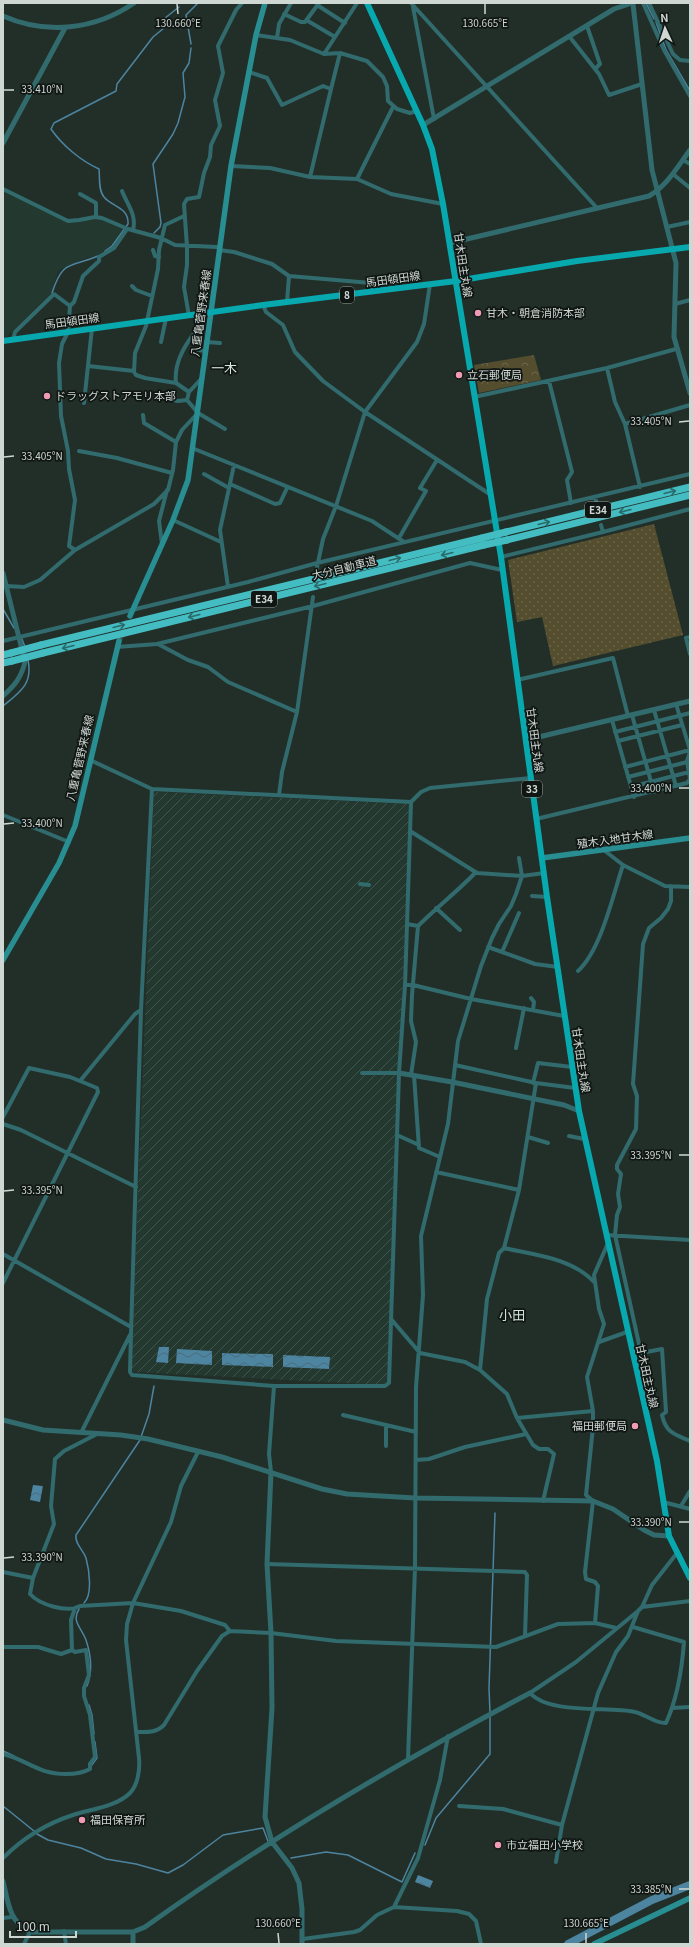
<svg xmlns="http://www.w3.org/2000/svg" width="693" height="1947" font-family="Georgia,'Noto Sans JP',serif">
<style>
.built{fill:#23382f}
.industrial{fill:url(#industrial-furrows)}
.grass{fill:url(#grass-dots)}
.park{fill:url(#park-crowns)}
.water{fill:url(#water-waves)}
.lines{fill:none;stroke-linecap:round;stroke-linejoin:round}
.stream{stroke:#4d84a0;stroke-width:1.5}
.river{stroke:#4d84a0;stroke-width:8}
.secondary-tunnel{stroke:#3c4842;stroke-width:5.5;stroke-dasharray:5.5 3;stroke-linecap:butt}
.minor{stroke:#326b6d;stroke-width:4}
.tertiary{stroke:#326b6d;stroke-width:5}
.secondary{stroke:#288e92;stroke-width:5.5}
.primary{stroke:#08a9ae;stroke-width:6}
.motorway{stroke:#43bdc2;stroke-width:7}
.motorway-bridge{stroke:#43bdc2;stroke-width:7}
.oneway{stroke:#2a6a6a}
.ticks{fill:none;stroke:#cfd7d3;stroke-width:1.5}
.poi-dot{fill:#ef9ab7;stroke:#101613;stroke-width:1.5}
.labels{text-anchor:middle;stroke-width:3.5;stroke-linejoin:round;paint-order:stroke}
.shield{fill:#101613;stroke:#969d99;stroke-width:1}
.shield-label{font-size:10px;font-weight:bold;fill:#cfd7d3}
.street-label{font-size:11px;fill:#cfd7d3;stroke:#101613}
.poi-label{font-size:11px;fill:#cfd7d3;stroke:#101613;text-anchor:start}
.quarter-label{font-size:13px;fill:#d5e6de;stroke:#101613}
.ticks-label{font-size:10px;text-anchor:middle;fill:#cfd7d3;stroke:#101613;stroke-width:3.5;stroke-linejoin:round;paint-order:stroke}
</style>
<defs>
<pattern id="industrial-furrows" width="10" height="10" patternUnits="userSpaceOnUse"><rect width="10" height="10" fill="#23382f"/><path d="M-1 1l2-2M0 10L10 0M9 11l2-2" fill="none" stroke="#42544c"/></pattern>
<pattern id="grass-dots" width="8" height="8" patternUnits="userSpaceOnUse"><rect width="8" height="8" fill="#544e2e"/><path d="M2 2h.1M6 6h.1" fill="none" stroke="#6c674b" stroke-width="1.8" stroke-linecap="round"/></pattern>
<pattern id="park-crowns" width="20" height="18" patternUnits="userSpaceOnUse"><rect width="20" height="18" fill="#544e2e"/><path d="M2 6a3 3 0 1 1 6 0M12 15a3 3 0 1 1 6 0" fill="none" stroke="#6c674b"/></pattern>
<pattern id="water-waves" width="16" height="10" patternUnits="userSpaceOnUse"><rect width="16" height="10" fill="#4d84a0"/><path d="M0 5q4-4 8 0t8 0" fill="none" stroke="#486c7e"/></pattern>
</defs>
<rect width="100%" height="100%" fill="#222f29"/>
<path class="built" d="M3 190 68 221 101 219 123 229 111 246 97 256 85 258 58 271 51 293 5 338H3Z"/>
<path class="industrial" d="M156 792 407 804 410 806 387 1383 384 1385 134 1372 131 1369 154 794Z"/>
<path class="grass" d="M654 524 683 635 553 666 542 617 517 622 508 560Z"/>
<path class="park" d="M534 355 541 380 479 393 474 365Z"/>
<path class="water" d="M159 1347H169L168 1363 156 1362Z
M177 1349 212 1351V1365L176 1363Z
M222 1353 273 1354V1367L222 1365Z
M283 1355 330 1357 329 1369 283 1367Z
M33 1485 43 1486 40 1502 30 1500Z
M418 1875 433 1881 430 1888 415 1882Z"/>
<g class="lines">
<path class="stream" d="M646 3 654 19
M656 22 666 50 690 91
M191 44 186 15 198 3
M154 233 160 227 161 223 153 164 173 134 178 123 185 97 183 73 189 63 191 48
M105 251 112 246 128 224C129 207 112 207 104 197 98 190 100 177 99 169 81 161 62 145 51 129L54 123 116 91 117 84 153 37 164 28 165 18 179 7
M52 293C63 259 70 268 98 256
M3 609 14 628
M22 639 25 647
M3 706C20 692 33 684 28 660
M141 1437 149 1414 154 1386
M84 1603C93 1595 89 1569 86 1558 83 1549 75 1545 76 1535L140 1440
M79 1609C71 1622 82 1628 86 1640 91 1655 93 1671 87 1686
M89 1705 92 1715 94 1734
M490 1713 489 1688 495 1513
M3 1751 14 1756
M91 1766 97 1758 95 1742
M3 1806 34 1831
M37 1834 48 1840 81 1848 106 1859 136 1864 168 1873 183 1865 223 1835 263 1828 268 1841
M425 1845 436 1818 490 1754V1717
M291 1858 326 1852 348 1855 402 1882 415 1853"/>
<path class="river" d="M568 1944 652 1900 690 1885"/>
<path class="secondary-tunnel" d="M119 641 130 616"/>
<path class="minor" d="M411 3 597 208
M643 3 664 50 690 96
M649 3 673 54 680 60 690 61
M317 5 345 23
M413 7 434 119
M284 14 301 22H305L319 3
M308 21 335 37
M587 26 600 64 595 69
M256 35 290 40 324 54 340 53 367 61 383 77 387 86 388 101 397 109 410 113 416 111
M569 36 599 74 609 95 642 84
M277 38 279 24 291 3
M324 54 357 3
M249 72 267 78 282 105 323 86 331 89 340 53
M683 160 690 164
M231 166 270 168 310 177 357 179 391 194 443 204
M673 174 690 188
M310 177 331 89
M357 179 393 107
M3 189 68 221 79 220 95 217 102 218 128 229 161 238 175 245 217 247
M122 191C127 204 137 215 133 230
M80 194 96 203V217
M184 216 165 225 159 250 158 269 146 326 135 353 134 372 136 375 145 378 176 383 189 392
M667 227 690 222
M153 250 155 256 159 257
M219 250 234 252 272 264 289 276 371 283 373 292
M132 286 136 290 152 296
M287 302 289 276
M675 304 690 300
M263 305 266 312 283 325 295 352 323 381 365 412 491 495
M189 316 184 287 187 265V247L184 204 187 199 199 197 204 173 210 157 211 145 220 126 215 100 223 73 218 46 236 10 242 3
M13 340 15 332 54 294 70 306
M161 342 166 318
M206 342 220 343
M194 349 205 351
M88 366 134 371
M607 368 615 402 625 424 640 487
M549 381 572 472 567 480 571 503
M176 383C174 366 183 348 193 335
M474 397 607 368 676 349
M169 399 178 401 187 400 198 413 225 429
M187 400 189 392 202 378
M84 403 92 328
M143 415 144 423 176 442
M625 424 690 405
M192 448 372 521 404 542
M79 451 117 458 172 473
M204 474 229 488
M230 484 275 504 280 503 287 488
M595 497 597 504
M173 520 221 542
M601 525 603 532
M399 538 426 491 420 488 437 460
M162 544 159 521 167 490
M75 550 69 546 75 500 69 469 68 451 61 416 59 363 62 344 68 332 70 306 74 302 83 276 99 261V257L114 248 127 229
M501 557 603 532 690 509
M316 572 323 539 336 506 365 412 417 342 424 324 430 284
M6 586 24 587 40 580 75 550 154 504 168 490 173 470 176 442 182 430 196 415
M228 587 220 530 234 465
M690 637 686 638 690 654
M3 641 248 582 317 563 690 474
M158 644 188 660 208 667 228 682 297 712
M117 647 157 644 313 606 470 563 502 570
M517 680 613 658 628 716
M676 704 690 750
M654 710 676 786
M632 715 654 792
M612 720 634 797
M615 732 690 713
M618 741 682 725
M90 760 152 789
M625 767 690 750
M628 777 687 762
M631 787 689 772
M279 795 282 772 297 712 313 597
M411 802 152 789 141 1010 131 1333 130 1372 132 1375 274 1386H385L389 1383 399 1073 405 985 411 802 421 792 430 788 531 778
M3 815 69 842
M536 819 687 783 690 779 687 761 690 752
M410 831 477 873 522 876 544 873
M605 851 623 865 665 886 690 887
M360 884 369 885
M671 886V901L668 909 661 918 649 928 643 944 633 1084 637 1096 636 1129 617 1165V1169L621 1174 618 1194 620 1207 617 1215 615 1235 641 1353 662 1349 666 1412 662 1415C666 1433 674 1434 690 1441
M532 896 547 897
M436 908 460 930
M407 924 418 926C437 907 458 891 476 872
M488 947 535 964 558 967
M502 952 519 913
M578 971C601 950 613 895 623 865
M405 985H413L471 999 564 1016
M531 998 534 1002 533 1010
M516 1048 524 1008
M569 1052 579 1049
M455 1065 536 1083
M362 1073H399
M411 1075 416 1042 411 1021 412 995 418 926
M414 1075 419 1148 440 1157
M533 1083 538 1063 572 1067
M3 1117 29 1068 70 1077 80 1081
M3 1124 21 1130 136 1187
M397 1135 419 1145
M569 1136 584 1139
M528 1137 548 1143
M436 1172 519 1190
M606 1235 690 1240
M504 1248C535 1255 572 1258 594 1282
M3 1254 131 1327
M3 1283 98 1092 97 1088 80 1081 135 1014 141 1010
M391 1319 420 1353 465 1362 480 1370 507 1394 517 1418 533 1445 539 1449H548L554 1454 543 1501
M599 1342 627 1332
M480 1370 487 1299 499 1253 504 1248 519 1190 536 1083 575 1088
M343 1415 416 1432
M517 1418 593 1411
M81 1433 130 1335
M97 1434 64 1451 55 1459 51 1506 54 1524 33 1578 30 1594C40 1605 67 1613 80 1606L133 1603 181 1611 225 1625 230 1631
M386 1446V1425
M416 1460 429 1459 465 1447 526 1434
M271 1472 269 1454 274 1386
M663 1502 690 1509
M681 1506 690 1491
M267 1564 525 1572 527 1575 525 1636
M3 1572 33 1578
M642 1607 690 1601
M595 1623 598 1586 595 1582 586 1579 585 1572 593 1501 586 1495 593 1427V1411L587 1377 604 1324 599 1309 594 1275 608 1243
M633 1627 684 1642C682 1669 677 1699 666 1723 656 1724 645 1714 635 1712 609 1706 550 1715 530 1693L576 1662 638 1611 642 1607 652 1585 677 1553
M3 1647H38L61 1654 72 1650 71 1620 75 1608
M672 1708 690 1707
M137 1732C148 1732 156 1733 164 1725L197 1671 222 1636 230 1631 271 1633 336 1641 496 1647 558 1624 595 1623 616 1628
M3 1754C28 1760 37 1774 66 1774 74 1774 83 1773 90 1769V1764L95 1757 90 1715 84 1696V1688L89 1675 86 1650 75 1652 72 1650
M408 1759 415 1568 416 1387 423 1295 421 1236 448 1124 458 1041 481 966 492 938 499 924 511 906 516 894 522 876 519 858
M459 1806 503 1809 562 1825
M3 1858C23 1838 45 1824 73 1815 91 1809 116 1807 130 1793 138 1785 140 1769 139 1758L126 1640 127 1624 133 1603 171 1522 181 1486 198 1452
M556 1862 562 1825 598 1693 616 1652 628 1636 638 1611
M394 1907 418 1858 440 1780 448 1736
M3 1918 12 1917
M64 1931 66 1944
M303 1939 354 1932 360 1930 377 1915 394 1907 457 1911 469 1914 476 1921 481 1944
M24 1944 30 1932"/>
<path class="tertiary" d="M633 4 652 170 676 263 674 337 690 393
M3 16C46 35 95 30 134 3
M423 125 614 9 632 3
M3 143 65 28
M450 243 649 196C667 186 678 166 690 150
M3 573 25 662C21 678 15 685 3 696
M526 740 690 701
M399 1073 452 1082 564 1105 579 1111
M3 1420 43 1430 121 1435 148 1439 222 1457 322 1489 347 1494 415 1498 593 1501 613 1509 644 1530 654 1535 669 1536
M271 1472 267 1564 271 1633 272 1708 265 1817 272 1842 292 1868 299 1883 302 1909V1944
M3 1881C8 1902 9 1922 30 1932H133L145 1927C267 1840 397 1763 530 1693
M133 1944V1932"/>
<path class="secondary" d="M130 616 173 520 188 480 231 166 256 35 265 3
M542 858 690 838
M3 960 59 863 75 826 119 641
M594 1944 690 1898"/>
<path class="primary" d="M367 3 423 125 432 149 443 204 501 557 547 897 579 1111 657 1461 669 1536 690 1578
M3 341 263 305 456 281 577 261 690 247"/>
<path class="motorway" d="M506 532 690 487
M507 540 690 495
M41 645 482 538
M43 653 484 545
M3 655 11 653
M3 663 12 661"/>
<path class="motorway-bridge" d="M482 538 506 532
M484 545 507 540
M11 653 41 645
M12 661 43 653"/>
</g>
<defs><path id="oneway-shaft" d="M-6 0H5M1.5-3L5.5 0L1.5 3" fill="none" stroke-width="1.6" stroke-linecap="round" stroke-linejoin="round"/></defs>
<g class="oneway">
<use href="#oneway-shaft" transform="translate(670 492) rotate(-14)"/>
<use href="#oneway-shaft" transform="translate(625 511) rotate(166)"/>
<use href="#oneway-shaft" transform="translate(544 523) rotate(-14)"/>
<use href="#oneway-shaft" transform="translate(447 554) rotate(166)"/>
<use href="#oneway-shaft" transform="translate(395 559) rotate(-14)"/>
<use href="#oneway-shaft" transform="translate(320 585) rotate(166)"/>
<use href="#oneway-shaft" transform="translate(194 616) rotate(166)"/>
<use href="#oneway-shaft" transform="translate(119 626) rotate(-14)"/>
<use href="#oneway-shaft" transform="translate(68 647) rotate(166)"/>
</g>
<path class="ticks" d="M177 4 178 14M485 4V14M4 90H14M679 422 689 421M4 457 14 456M679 788H689M4 824 14 823M679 1155H689M4 1191 14 1190M679 1522H689M4 1558 14 1557M679 1889H689M278 1933 279 1943M586 1933V1943"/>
<g class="poi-dot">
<circle cx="478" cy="313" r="4"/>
<circle cx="459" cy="375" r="4"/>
<circle cx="47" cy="396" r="4"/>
<circle cx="635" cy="1426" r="4"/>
<circle cx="82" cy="1820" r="4"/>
<circle cx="498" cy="1845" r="4"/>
</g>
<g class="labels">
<g class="shield">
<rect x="340" y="287" width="14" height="16" rx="3"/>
<rect x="585" y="502" width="26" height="16" rx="3"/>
<rect x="251" y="591" width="26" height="16" rx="3"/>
<rect x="522" y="781" width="20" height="16" rx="3"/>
</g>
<g class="shield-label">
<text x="347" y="299">8</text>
<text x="598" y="514">E34</text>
<text x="264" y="603">E34</text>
<text x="532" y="793">33</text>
</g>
<g class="street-label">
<text transform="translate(463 265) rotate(81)" y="4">甘木田主丸線</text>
<text transform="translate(393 279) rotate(-8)" y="4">馬田頓田線</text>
<text transform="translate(201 313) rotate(-82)" y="4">八重亀菅野来春線</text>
<text transform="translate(72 321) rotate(-8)" y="4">馬田頓田線</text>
<text transform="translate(344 568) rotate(-14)" y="4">大分自動車道</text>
<text transform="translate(535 740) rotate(82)" y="4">甘木田主丸線</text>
<text transform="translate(80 758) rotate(-77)" y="4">八重亀菅野来春線</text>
<text transform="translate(615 839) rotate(-8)" y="4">殖木入地甘木線</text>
<text transform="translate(581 1060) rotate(81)" y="4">甘木田主丸線</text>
<text transform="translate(647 1376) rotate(77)" y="4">甘木田主丸線</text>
</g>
<g class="poi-label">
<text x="486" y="317">甘木・朝倉消防本部</text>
<text x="467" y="379">立石郵便局</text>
<text x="55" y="400">ドラッグストアモリ本部</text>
<text x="627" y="1430" text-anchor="end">福田郵便局</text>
<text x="90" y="1824">福田保育所</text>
<text x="506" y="1849">市立福田小学校</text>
</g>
<g class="quarter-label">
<text x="224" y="373">一木</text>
<text x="512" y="1320">小田</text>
</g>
</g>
<g class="ticks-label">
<text x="178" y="27">130.660°E</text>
<text x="485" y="27">130.665°E</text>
<text x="42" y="93">33.410°N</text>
<text x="651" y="425">33.405°N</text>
<text x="42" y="460">33.405°N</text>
<text x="651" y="792">33.400°N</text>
<text x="42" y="827">33.400°N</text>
<text x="651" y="1159">33.395°N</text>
<text x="42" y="1194">33.395°N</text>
<text x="651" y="1526">33.390°N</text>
<text x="42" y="1561">33.390°N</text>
<text x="651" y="1893">33.385°N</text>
<text x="278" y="1927">130.660°E</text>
<text x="586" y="1927">130.665°E</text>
</g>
<rect width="693" height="1947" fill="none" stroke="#cfd7d3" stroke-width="8"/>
<g transform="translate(665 28) rotate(357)" stroke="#101613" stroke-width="3" paint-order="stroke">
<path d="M0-3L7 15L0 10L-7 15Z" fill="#cfd7d3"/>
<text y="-6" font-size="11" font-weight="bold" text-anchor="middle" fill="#cfd7d3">N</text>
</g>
<path d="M10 1931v6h66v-6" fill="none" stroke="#cfd7d3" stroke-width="2"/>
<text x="16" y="1931" font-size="12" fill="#cfd7d3" stroke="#101613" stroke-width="3" paint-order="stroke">100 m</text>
</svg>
